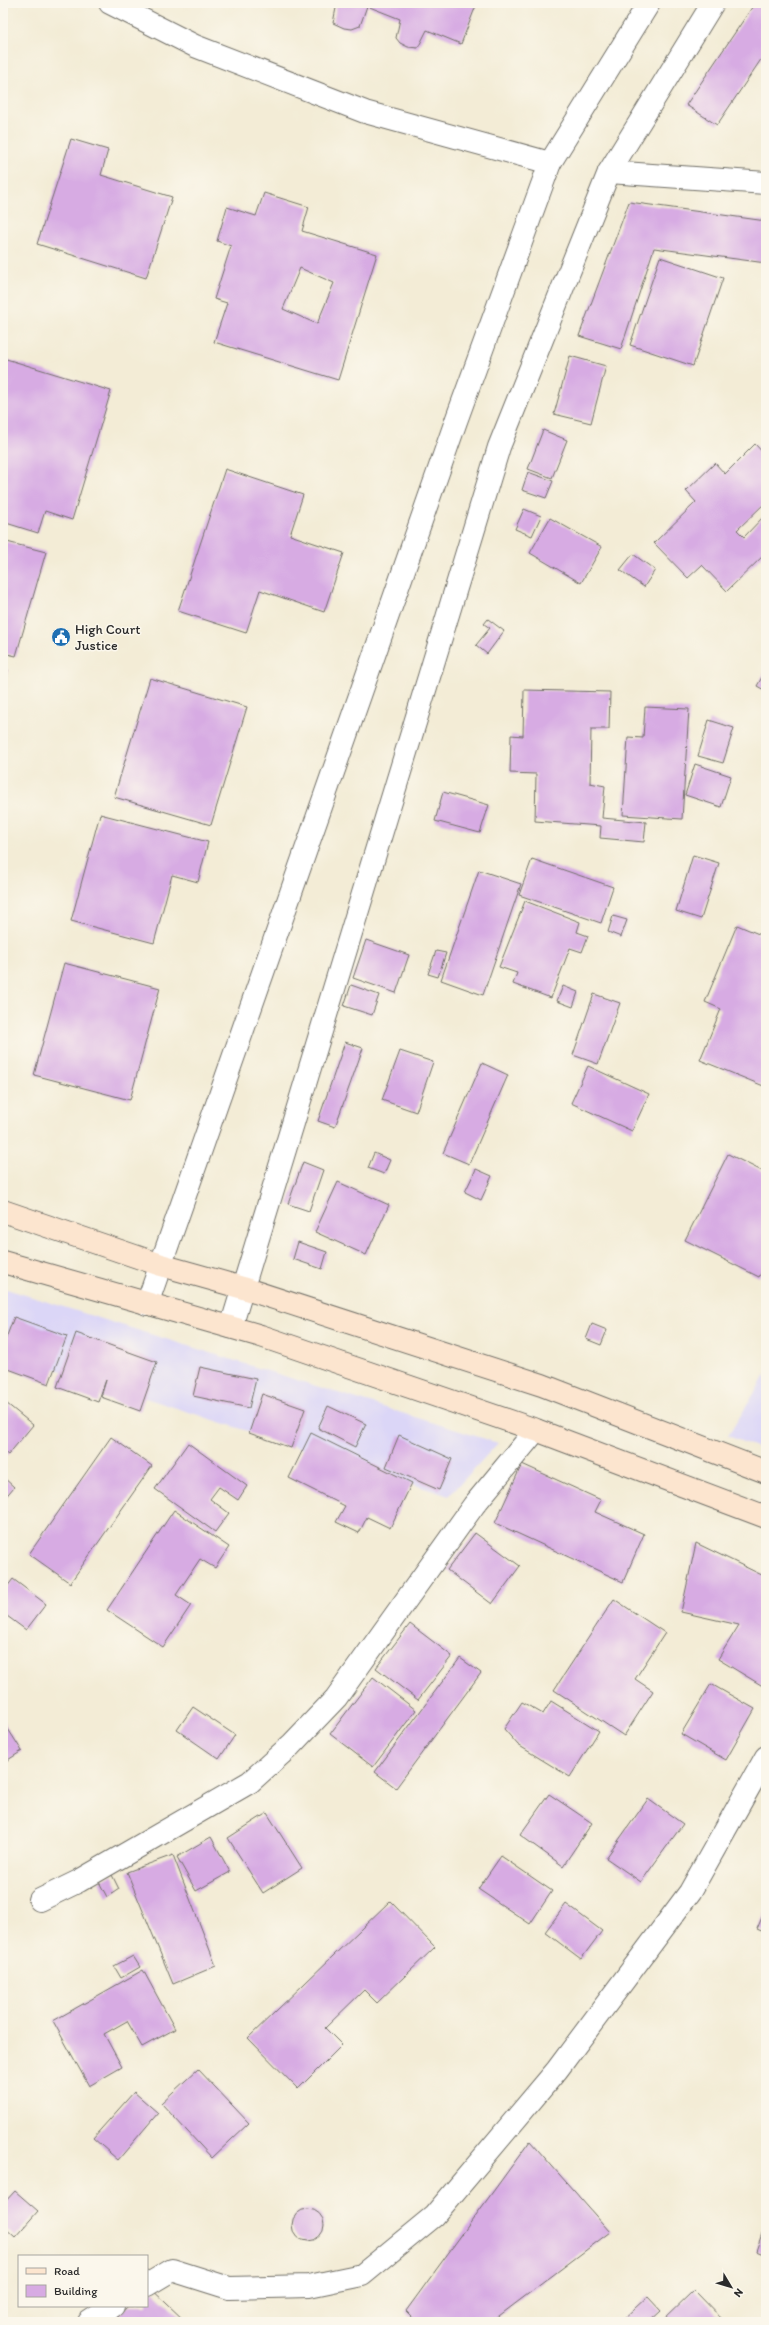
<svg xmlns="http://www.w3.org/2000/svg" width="769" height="2325" font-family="Itim,sans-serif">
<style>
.built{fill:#dbd6f7}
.building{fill:#d7abe3;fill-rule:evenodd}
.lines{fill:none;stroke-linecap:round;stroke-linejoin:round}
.minor-casing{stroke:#716f67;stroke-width:24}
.tertiary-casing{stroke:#716f67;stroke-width:24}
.secondary-casing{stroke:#716f67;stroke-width:24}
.minor{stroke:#fff;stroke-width:22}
.tertiary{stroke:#fff;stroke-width:22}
.secondary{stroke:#fce5cf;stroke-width:22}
.labels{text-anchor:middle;stroke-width:3;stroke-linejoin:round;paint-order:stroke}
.poi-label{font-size:14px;fill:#2b2b2b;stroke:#fbf7ec;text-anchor:start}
</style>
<rect width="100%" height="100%" fill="#fbf7ec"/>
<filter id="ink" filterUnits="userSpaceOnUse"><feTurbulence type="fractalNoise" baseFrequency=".025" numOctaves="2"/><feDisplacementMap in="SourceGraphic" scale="8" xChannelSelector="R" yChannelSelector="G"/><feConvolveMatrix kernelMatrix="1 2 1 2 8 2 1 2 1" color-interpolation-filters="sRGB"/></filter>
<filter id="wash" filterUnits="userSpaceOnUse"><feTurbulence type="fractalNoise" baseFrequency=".012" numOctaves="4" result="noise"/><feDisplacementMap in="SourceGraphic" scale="16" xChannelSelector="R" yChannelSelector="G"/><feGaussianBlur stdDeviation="0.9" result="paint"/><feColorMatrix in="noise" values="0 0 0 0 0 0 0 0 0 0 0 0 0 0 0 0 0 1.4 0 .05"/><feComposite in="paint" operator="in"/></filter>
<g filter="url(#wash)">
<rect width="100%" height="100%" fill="#f3ecd6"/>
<path class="built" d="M3 1288 498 1443 449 1496 3 1352Z
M766 1374V1451L728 1436Z"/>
<g id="blocks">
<path class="building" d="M337 3H477L461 44 427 30 418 48 408 47 400 43 396 38 400 19 367 6 360 26 352 29 344 28 333 23Z
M755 3H766V52L717 125 686 105Z
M71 139 108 150 101 175 172 197 146 278 37 244Z
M264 193 309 207 302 231 377 254 338 380 214 342 227 303 214 299 231 246 217 241 227 207 256 216ZM300 268 334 283 317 324 283 309Z
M629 202 766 221V263L654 248 621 349 579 336Z
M660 257 723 278 693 366 630 345Z
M570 356 606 366 591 423 554 414Z
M3 358 111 391 72 520 45 511 38 533 3 522Z
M543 430 567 440 552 478 528 469Z
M755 444 766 456V502L737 530 744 537 764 516 766 519V553L727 591 702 565 688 578 654 543 696 502 686 491 715 463 725 474Z
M225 469 303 495 290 535 344 553 324 612 260 590 246 633 178 611Z
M528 472 553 481 546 498 522 490Z
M524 509 541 516 532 536 515 529Z
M550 518 602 547 581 583 530 553Z
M3 541 46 552 16 656 3 653Z
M633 554 655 570 644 587 620 570Z
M488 619 504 631 487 654 476 645 490 628 484 624Z
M3 668 8 670 3 685Z
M766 670V691L757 686Z
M150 678 247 707 211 825 114 797Z
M524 690 610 692 609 729H591L590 783 605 786 602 818 646 822 644 842 600 838 601 826 535 821 536 774 510 773 511 735 523 736Z
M645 707 689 709 682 819 623 815 628 737 643 738Z
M709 720 734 728 723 763 698 756Z
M695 764 731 776 721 807 685 795Z
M443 792 489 805 480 833 435 821Z
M100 814 208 842 198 882 172 875 154 943 71 921Z
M693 855 719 863 701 919 676 911Z
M532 859 613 887 601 923 519 895Z
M479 870 521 884 483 995 441 980Z
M525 901 580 922 577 932 588 936 582 952 570 948 551 998 513 984 517 973 499 967Z
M613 916 627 920 621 937 608 932Z
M737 925 766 937V1087L700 1060 721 1009 705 1002Z
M366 940 409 955 396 993 353 978Z
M436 951 446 953 438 977 428 974Z
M64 963 160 988 130 1100 34 1075Z
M351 985 379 995 372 1015 344 1006Z
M563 986 578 992 573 1007 557 1001Z
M594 994 620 1003 598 1064 573 1055Z
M345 1042 363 1048 335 1127 318 1121Z
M400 1051 433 1062 416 1112 382 1100Z
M482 1063 508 1075 469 1164 443 1153Z
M588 1066 649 1094 632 1131 571 1103Z
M374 1153 390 1160 384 1174 368 1168Z
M728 1154 766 1173V1264L759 1277 685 1240Z
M303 1162 323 1170 309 1211 288 1204Z
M476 1169 492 1176 481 1200 465 1192Z
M338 1182 389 1205 366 1255 315 1232Z
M298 1242 327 1252 322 1269 293 1259Z
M14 1317 67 1336 49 1384 3 1367V1346Z
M592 1324 607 1330 601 1345 586 1339Z
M76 1333 157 1362 140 1411 101 1397 106 1380 98 1402 57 1387Z
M200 1367 256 1379 249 1408 193 1396Z
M262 1394 305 1409 291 1448 249 1433Z
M6 1403 33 1425 8 1455 3 1451V1407Z
M328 1406 366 1424 355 1447 318 1428Z
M311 1433 412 1483 390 1528 367 1517 359 1533 336 1522 345 1506 289 1478Z
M399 1435 452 1459 439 1490 386 1467Z
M111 1437 152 1466 70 1583 29 1554Z
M188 1443 247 1486 238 1500 219 1487 210 1499 229 1513 215 1532 155 1489Z
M522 1464 601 1500 595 1512 644 1534 623 1582 495 1523Z
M3 1477 14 1487 3 1500Z
M174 1510 229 1547 215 1568 200 1559 176 1595 191 1605 163 1647 107 1610Z
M475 1533 520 1566 492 1604 447 1570Z
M696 1543 766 1577V1688L718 1659 739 1625 681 1612Z
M13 1579 46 1604 26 1630 3 1613V1592Z
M614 1599 665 1633 635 1679 653 1691 624 1736 554 1690Z
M410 1624 452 1656 418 1700 376 1668Z
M460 1658 481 1673 396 1788 375 1772Z
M373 1677 416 1710 373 1767 330 1734Z
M711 1684 755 1709 726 1760 681 1734Z
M551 1701 599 1731 570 1777 518 1745 504 1729 522 1702 543 1714Z
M193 1707 235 1735 219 1759 177 1730Z
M3 1721 22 1751 3 1763Z
M549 1794 592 1823 563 1866 520 1835Z
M648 1799 683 1824 641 1882 606 1858Z
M267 1813 302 1868 263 1893 228 1838Z
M211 1837 230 1872 196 1891 177 1857Z
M173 1855 216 1966 173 1984 127 1872Z
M501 1856 552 1891 530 1924 478 1889Z
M112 1875 119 1889 107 1897 99 1882Z
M390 1901 435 1947 377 2003 364 1990 325 2028 342 2045 298 2089 248 2038Z
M566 1904 602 1931 581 1959 545 1932Z
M766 1908V1933L757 1929Z
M133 1956 140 1967 121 1978 114 1966Z
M143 1970 175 2029 142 2047 127 2021 104 2034 122 2067 89 2086 53 2021Z
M198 2069 249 2123 212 2158 161 2103Z
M134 2092 158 2113 118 2160 93 2138Z
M530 2141 610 2232 491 2322H417L406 2311Z
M15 2191 38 2211 15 2237 3 2226V2204Z
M292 2225a16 16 0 1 1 32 0a16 16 0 1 1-32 0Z
M766 2222V2255L756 2251Z
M147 2285 185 2321 184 2322H113L128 2306H147Z
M694 2290 725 2322H661Z
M648 2297 661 2311 649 2322H626L623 2320Z"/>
</g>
</g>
<g filter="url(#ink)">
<use href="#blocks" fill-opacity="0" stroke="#716f67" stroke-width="1"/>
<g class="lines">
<defs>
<path id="minor" d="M110 3 195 46 365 112 550 163
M609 172 766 183
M40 1900 79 1881 250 1782 291 1745 336 1698 474 1505 536 1430
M147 2285 172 2270 229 2288 309 2286 362 2275 434 2216 557 2070 690 1892 766 1757
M89 2322 113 2306"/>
<path id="tertiary" d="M147 1304 456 421 550 163 649 3
M231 1327 499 447 609 172 713 3"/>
<path id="secondary" d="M3 1211 161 1265 243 1288 542 1385 766 1472
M3 1262 261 1336 536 1430 766 1517"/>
</defs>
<use href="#minor" class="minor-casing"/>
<use href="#tertiary" class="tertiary-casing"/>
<use href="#secondary" class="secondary-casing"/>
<use href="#minor" class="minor"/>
<use href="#tertiary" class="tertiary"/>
<use href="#secondary" class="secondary"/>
</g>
</g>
<defs>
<symbol id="civic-disc" viewBox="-11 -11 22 22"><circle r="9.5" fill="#1f6fb2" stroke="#fbf7ec"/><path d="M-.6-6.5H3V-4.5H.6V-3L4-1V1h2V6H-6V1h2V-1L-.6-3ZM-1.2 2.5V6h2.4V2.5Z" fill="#fff"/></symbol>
</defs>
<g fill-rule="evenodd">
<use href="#civic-disc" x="50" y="626" width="22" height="22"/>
</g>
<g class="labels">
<g class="poi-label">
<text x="75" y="634">High Court<tspan x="75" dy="16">Justice</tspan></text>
</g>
</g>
<rect width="769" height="2325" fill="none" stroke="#fbf7ec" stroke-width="16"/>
<rect x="18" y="2255" width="130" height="52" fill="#fbf7ec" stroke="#a8a59f"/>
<rect x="26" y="2268" width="20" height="6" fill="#fce5cf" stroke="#a8a59f"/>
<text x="54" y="2275" font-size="12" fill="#2b2b2b">Road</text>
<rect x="26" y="2285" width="20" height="12" fill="#d7abe3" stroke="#a8a59f"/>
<text x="54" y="2295" font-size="12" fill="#2b2b2b">Building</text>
<g transform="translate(731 2287) rotate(128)" stroke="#fbf7ec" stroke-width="3" paint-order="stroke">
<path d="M0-3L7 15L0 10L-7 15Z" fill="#2b2b2b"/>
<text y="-6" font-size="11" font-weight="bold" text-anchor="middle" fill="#2b2b2b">N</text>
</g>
</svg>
